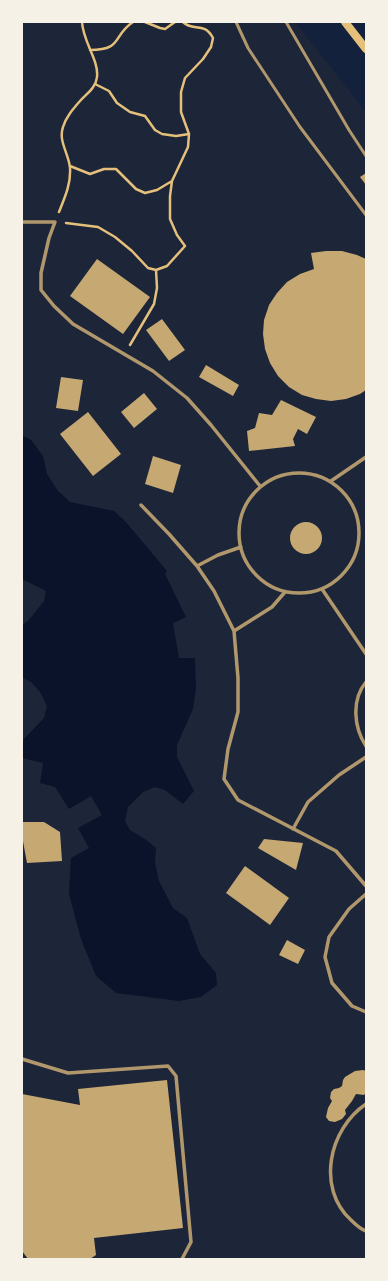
<svg xmlns="http://www.w3.org/2000/svg" width="388" height="1281" font-family="Literata,serif">
<style>
.green{fill:#1d2539}
.water{fill:#0b132b}
.building{fill:#c6a872}
.lines{fill:none;stroke-linecap:round;stroke-linejoin:round}
.path{stroke:#e5c07b;stroke-width:2.5}
.service{stroke:#b1986c;stroke-width:3}
.pedestrian{stroke:#b1986c;stroke-width:3.5}
.secondary{stroke:#e5c07b;stroke-width:8}
</style>
<rect width="100%" height="100%" fill="#14213d"/>
<path class="green" d="M22 22H295L366 112V1259H22Z"/>
<path class="water" d="M22 435 31 440 43 456 47 474 58 491 70 502 114 511 126 522 167 571 165 574 186 617 173 623 179 658H195L196 688 193 709 177 745V757L194 791 183 804 165 790 155 787 143 792 128 807 125 821 130 830 145 839 156 848 155 862 159 881 173 908 187 918 200 954 216 973 217 985 201 997 179 1001 116 993 96 976 81 939 69 894 71 858 89 848 78 828 102 815 91 796 69 809 55 787 40 783 43 763 22 758V741L44 718 47 706 40 692 30 681 22 678V625L28 621 44 601 46 591 22 579Z"/>
<path class="building" d="M366 173V185L360 177Z
M326 251H342L357 255 366 259V390L360 394 346 399 331 401 316 399 302 395 289 387 278 376 270 363 265 349 263 334 264 320 269 305 277 293 287 282 300 274 314 269 311 253Z
M97 259 150 297 123 334 70 296Z
M162 319 185 350 169 361 146 330Z
M206 365 239 385 233 396 199 377Z
M61 377 83 380 78 411 56 408Z
M144 393 157 409 134 428 121 412Z
M281 400 316 417 307 434 298 429 293 439 295 446 249 451 247 431 255 428 259 413 272 415Z
M88 412 121 454 93 476 60 434Z
M153 456 181 465 173 493 145 484Z
M290 538a16 16 0 1 1 32 0a16 16 0 1 1-32 0Z
M22 822H44L60 832 62 861 27 863 22 836Z
M264 839 303 843 296 870 258 848Z
M245 866 289 898 270 925 226 893Z
M287 940 305 950 298 964 279 955Z
M363 1070 366 1071V1093L364 1095 356 1094 352 1101 345 1110 346 1114 342 1119 335 1122 329 1121 326 1117 328 1108 332 1101 330 1098 331 1092 334 1089 339 1088 342 1086 343 1080 345 1077 355 1071Z
M167 1080 183 1228 94 1238 96 1255 90 1259H28L22 1251V1094L80 1105 78 1089Z"/>
<g class="lines">
<path class="path" d="M145 22 160 28 165 29 175 22
M90 50C123 50 112 36 133 22
M95 84 109 91 117 103 130 112 145 116 155 130 162 134 176 136 189 134
M70 166 90 174 104 169H116L136 189 145 193 157 190 172 181
M59 212C65 197 71 184 70 168 69 154 58 141 63 127 66 117 73 109 80 101 86 94 96 88 97 77 99 60 83 42 82 22
M66 223 98 227 115 237 132 251 148 268 156 270 167 266 185 246 177 235 170 219V196L172 181 188 147 189 134 181 112V92L185 78 203 59 211 47 213 38C204 21 193 32 183 22
M130 345 154 304 157 288 156 270"/>
<path class="service" d="M236 22 248 48 300 127 366 215
M286 22 349 130 366 156"/>
<path class="pedestrian" d="M22 222H55L49 238 41 273V290L54 306 73 324 153 371 187 398 211 425 260 486
M239 533a60 60 0 1 1 120 0a60 60 0 1 1-120 0Z
M331 481 366 457
M141 505 169 534 197 566 214 591 234 631 238 678V712L228 749 224 779 238 800 336 851 366 886
M197 566 218 555 241 547
M322 589 366 654
M234 631 272 607 285 592
M366 682C351 700 354 728 366 746
M293 829 308 802 339 775 366 757
M366 894 349 909 329 937 325 957 332 983 352 1006 366 1012
M22 1059 68 1073 168 1066 176 1076 191 1242 182 1259
M366 1104C329 1129 316 1188 351 1220 356 1225 360 1229 366 1231"/>
<path class="secondary" d="M345 22 366 49"/>
</g>
<rect width="388" height="1281" fill="none" stroke="#f6f1e7" stroke-width="46"/>
</svg>
